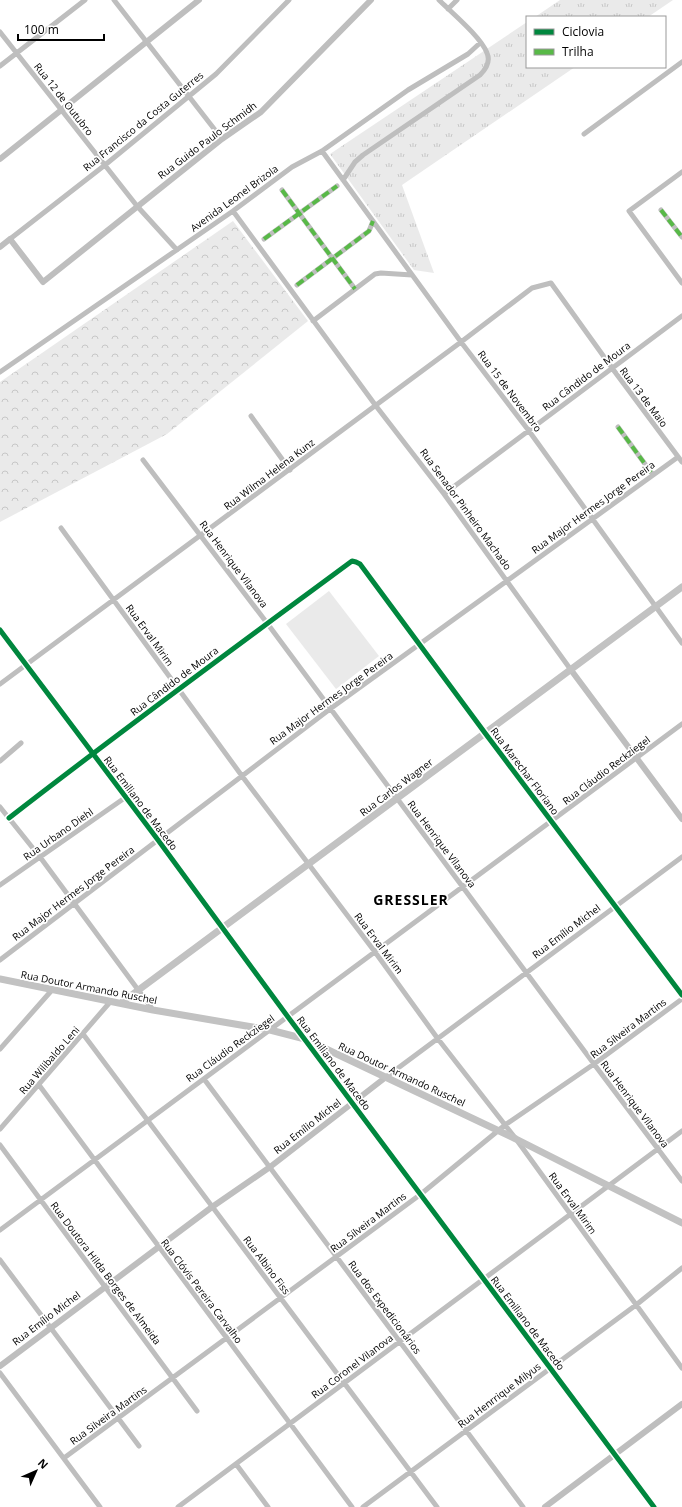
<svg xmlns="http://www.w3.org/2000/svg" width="682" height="1507" font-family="'Open Sans',sans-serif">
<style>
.grass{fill:url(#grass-tufts)}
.forest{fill:url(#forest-crowns)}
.pitch{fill:#eaeaea}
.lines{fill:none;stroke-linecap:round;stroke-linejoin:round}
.minor{stroke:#bebebe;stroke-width:5}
.tertiary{stroke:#bebebe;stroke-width:6}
.secondary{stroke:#c2c2c2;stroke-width:7}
.quiet{stroke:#58b947;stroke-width:4;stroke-dasharray:8 4;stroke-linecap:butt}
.cycleway-casing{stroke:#fff;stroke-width:8}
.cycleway{stroke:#00873e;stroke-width:5}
.labels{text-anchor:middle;stroke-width:3.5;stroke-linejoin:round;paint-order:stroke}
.street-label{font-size:10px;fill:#000;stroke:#fff}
.district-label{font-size:14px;font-weight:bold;letter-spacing:1px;fill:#000;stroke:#fff}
</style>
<defs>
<pattern id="grass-tufts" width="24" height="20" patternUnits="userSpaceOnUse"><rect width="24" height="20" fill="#eaeaea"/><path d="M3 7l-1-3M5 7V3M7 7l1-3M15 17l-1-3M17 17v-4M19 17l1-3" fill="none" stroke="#c7c7c7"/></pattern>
<pattern id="forest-crowns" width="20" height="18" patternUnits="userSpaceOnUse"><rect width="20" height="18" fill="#eaeaea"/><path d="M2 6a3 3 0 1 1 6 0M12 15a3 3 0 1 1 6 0" fill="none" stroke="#c7c7c7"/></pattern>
</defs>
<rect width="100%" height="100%" fill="#fff"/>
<path class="grass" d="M560 0H673L648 17H535Z
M527 22V67H575L402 185 434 273 414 270 330 154Z"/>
<path class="forest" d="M233 221 308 321 167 434 0 522V382Z"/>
<path class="pitch" d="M329 591 379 656 336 689 286 624Z"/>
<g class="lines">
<path class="minor" d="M114 0 222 139
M448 9 457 0
M0 32 137 206 177 250
M0 66 85 0
M584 134 682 62
M322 151 461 342 529 431 682 643
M682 172 629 211 682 283
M343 180 355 162 363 155 480 75C486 69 491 62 487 53 481 37 452 13 439 0
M282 190 355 289
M661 210 682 237
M233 211 376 406 444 494 571 670
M10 239 105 165 216 74 289 0
M264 239 337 186
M297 285 369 231 373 221
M313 321 375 274 381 273 412 275
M0 372 233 211 292 167 322 151 408 90 468 54 480 43
M251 416 290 470
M618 427 653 475
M143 460 267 623 594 1064 682 1181
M444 494 682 316
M61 528 242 776 375 952 438 1039 516 1139 682 1368
M0 630 158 840 288 1017 654 1507
M0 684 461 342 532 288 551 283 612 368 682 462
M0 761 21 743
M0 807 40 857 153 1010
M9 818C122 730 237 646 352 561L356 562 360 564 485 733 682 995
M0 885 126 797
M0 960 330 709 678 457
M83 1034 437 1507
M0 1049 52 990
M386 1077 682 857
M204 1079 523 1507
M39 1085 352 1507
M0 1129 111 1001
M0 1145 197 1411
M0 1230 682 724
M0 1260 139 1446
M0 1373 100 1507
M64 1458 421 1194 505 1125 594 1064 682 999
M236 1464 268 1507
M178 1507 682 1131
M363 1507 636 1305 682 1268"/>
<path class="tertiary" d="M0 159 199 0
M0 247 10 239 43 282 222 139 261 112 371 0
M571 670 682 819
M0 1366 212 1207 270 1167 386 1077
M545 1507 682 1404"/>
<path class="secondary" d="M0 979 153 1010 270 1030 305 1039 516 1139 682 1223
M121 1003 682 587"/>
<path class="quiet" d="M282 190 355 289
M661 210 682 237
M264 239 337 186
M297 285 369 231 373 221
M618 427 653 475"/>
<defs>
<path id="cycleway" d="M0 630 158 840 288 1017 654 1507
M9 818C122 730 237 646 352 561L356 562 360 564 485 733 682 995"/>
</defs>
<use href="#cycleway" class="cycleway-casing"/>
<use href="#cycleway" class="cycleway"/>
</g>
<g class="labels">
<g class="street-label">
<text transform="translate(64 99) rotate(52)" y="4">Rua 12 de Outubro</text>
<text transform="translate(143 121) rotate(-39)" y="4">Rua Francisco da Costa Guterres</text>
<text transform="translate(207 140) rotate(-37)" y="4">Rua Guido Paulo Schmidh</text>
<text transform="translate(234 198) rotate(-36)" y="4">Avenida Leonel Brizola</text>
<text transform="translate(586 376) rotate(-37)" y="4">Rua Cândido de Moura</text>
<text transform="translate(510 391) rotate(53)" y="4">Rua 15 de Novembro</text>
<text transform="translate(644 397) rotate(53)" y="4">Rua 13 de Maio</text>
<text transform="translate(269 474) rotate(-37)" y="4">Rua Wilma Helena Kunz</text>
<text transform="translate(593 507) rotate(-36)" y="4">Rua Major Hermes Jorge Pereira</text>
<text transform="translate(466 509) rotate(54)" y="4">Rua Senador Pinheiro Machado</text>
<text transform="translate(234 564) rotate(53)" y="4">Rua Henrique Vilanova</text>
<text transform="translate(150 635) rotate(54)" y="4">Rua Erval Mirim</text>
<text transform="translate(174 681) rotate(-37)" y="4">Rua Cândido de Moura</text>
<text transform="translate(331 698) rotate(-36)" y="4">Rua Major Hermes Jorge Pereira</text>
<text transform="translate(606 770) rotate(-37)" y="4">Rua Cláudio Reckziegel</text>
<text transform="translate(525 771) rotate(53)" y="4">Rua Marechar Floriano</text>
<text transform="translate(396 787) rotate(-37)" y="4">Rua Carlos Wagner</text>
<text transform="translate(141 803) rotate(53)" y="4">Rua Emiliano de Macedo</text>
<text transform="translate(58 834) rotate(-35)" y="4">Rua Urbano Diehl</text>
<text transform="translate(442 844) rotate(53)" y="4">Rua Henrique Vilanova</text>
<text transform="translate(73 893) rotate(-37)" y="4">Rua Major Hermes Jorge Pereira</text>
<text transform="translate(566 931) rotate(-37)" y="4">Rua Emílio Michel</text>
<text transform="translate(379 943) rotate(53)" y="4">Rua Erval Mirim</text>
<text transform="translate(89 987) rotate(11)" y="4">Rua Doutor Armando Ruschel</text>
<text transform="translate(628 1028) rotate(-37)" y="4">Rua Silveira Martins</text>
<text transform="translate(230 1048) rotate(-36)" y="4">Rua Cláudio Reckziegel</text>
<text transform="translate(49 1060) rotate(-49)" y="4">Rua Wilibaldo Leni</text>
<text transform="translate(334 1063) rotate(53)" y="4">Rua Emiliano de Macedo</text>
<text transform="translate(402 1074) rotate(25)" y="4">Rua Doutor Armando Ruschel</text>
<text transform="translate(635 1104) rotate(53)" y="4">Rua Henrique Vilanova</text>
<text transform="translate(307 1126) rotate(-38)" y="4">Rua Emílio Michel</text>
<text transform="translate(573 1203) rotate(54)" y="4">Rua Erval Mirim</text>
<text transform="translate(368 1222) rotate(-37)" y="4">Rua Silveira Martins</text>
<text transform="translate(267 1265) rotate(53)" y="4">Rua Albino Fiss</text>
<text transform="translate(106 1273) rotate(53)" y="4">Rua Doutora Hilda Borges de Almeida</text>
<text transform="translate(202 1291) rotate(53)" y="4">Rua Clóvis Pereira Carvalho</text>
<text transform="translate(385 1307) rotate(53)" y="4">Rua dos Expedicionários</text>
<text transform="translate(46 1318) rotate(-37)" y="4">Rua Emílio Michel</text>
<text transform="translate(528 1323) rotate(53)" y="4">Rua Emiliano de Macedo</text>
<text transform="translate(352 1366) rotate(-37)" y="4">Rua Coronel Vilanova</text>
<text transform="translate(499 1395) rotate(-37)" y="4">Rua Henrrique Milyus</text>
<text transform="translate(108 1415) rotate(-36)" y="4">Rua Silveira Martins</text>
</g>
<g class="district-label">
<text x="411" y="905">GRESSLER</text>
</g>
</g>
<rect x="526" y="16" width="140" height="52" fill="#ffffff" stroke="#999999"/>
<rect x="534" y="29" width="20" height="6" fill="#00873e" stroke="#999999"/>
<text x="562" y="36" font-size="12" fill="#000000">Ciclovia</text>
<rect x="534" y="49" width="20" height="6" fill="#58b947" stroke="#999999"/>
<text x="562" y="56" font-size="12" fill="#000000">Trilha</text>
<g transform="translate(36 1471) rotate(45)" stroke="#ffffff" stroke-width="3" paint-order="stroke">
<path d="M0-3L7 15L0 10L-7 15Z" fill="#000000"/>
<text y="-6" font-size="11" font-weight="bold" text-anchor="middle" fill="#000000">N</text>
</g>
<path d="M18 34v6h86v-6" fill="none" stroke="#000000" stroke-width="2"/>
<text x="24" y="34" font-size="12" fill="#000000" stroke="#ffffff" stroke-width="3" paint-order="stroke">100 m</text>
</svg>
